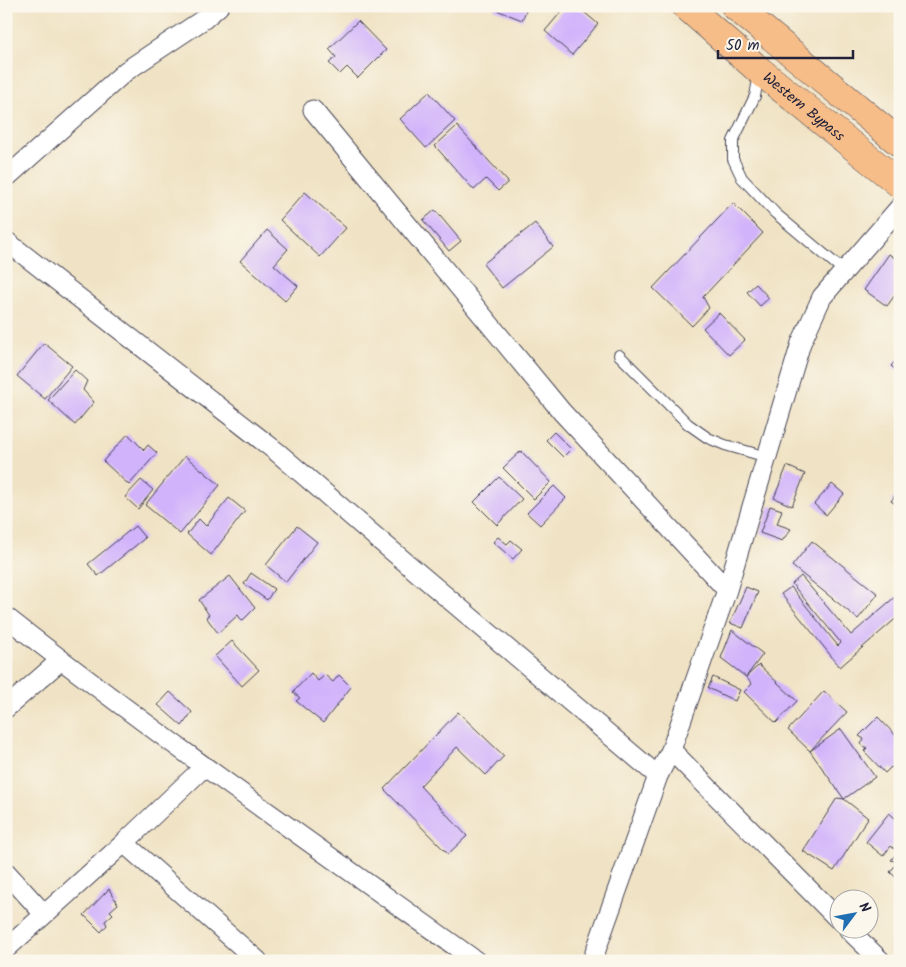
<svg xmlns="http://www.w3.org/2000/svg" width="906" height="967" font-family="Kalam,sans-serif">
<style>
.building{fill:#d1b3fb}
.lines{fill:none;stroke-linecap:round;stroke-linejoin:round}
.service-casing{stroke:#413f50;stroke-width:12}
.minor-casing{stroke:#413f50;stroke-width:21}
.primary-casing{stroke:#413f50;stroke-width:29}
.service{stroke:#fff;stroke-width:10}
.minor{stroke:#fff;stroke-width:19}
.primary{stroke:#f7bd88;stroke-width:28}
.labels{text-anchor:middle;stroke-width:5;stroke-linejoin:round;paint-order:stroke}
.street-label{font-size:15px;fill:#22223b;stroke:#fbf7ec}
</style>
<rect width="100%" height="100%" fill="#fbf7ec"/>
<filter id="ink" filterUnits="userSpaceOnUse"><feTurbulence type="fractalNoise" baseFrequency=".02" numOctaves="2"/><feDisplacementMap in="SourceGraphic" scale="10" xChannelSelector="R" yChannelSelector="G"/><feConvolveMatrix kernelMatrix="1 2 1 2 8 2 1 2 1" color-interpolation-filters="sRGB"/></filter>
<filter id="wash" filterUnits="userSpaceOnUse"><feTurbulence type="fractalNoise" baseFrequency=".0096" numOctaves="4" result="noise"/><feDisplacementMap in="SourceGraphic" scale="20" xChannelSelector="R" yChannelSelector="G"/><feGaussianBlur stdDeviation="1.12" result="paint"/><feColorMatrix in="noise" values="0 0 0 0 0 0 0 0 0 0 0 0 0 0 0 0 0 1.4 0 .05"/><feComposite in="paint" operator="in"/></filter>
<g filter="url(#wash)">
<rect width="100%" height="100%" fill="#f0e3c5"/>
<g id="blocks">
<path class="building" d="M496 6H528L522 20 494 9Z
M566 6H577L598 24 572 55 545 31Z
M358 21 386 50 358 78 347 67 340 74 329 63 336 57 329 49Z
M429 92 455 121 426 148 400 119Z
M457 126 508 182 498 191 486 179 474 190 435 146Z
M305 192 346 228 320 257 280 220Z
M733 203 763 233 703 297 709 308 692 326 653 288Z
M435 210 461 241 449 251 423 220Z
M535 223 553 247 502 288 483 264Z
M267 230 288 249 274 265 298 286 285 301 240 261Z
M889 254 900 262V288L887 306 864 290Z
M756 284 769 298 760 306 747 292Z
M719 313 745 340 729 355 703 328Z
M44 343 72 366 45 399 17 376Z
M900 356V373L891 366Z
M75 370 87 381 83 390 94 402 75 425 48 400Z
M554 432 571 449 563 457 546 440Z
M128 434 144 450 148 445 157 453 129 485 103 461Z
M521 451 551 482 534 499 503 468Z
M185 456 220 485 180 534 145 505Z
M787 466 805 474 792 506 774 498Z
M499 477 522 499 497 525 474 502Z
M141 480 153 490 138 509 125 497Z
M832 484 844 494 826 515 814 504Z
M554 486 566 498 540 525 527 513Z
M900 489V507L891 501Z
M229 498 245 511 211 555 187 534 199 519 206 526Z
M770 506 782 510 777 524 791 529 782 541 760 533Z
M135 526 145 538 98 576 88 564Z
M297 526 317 542 286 582 266 565Z
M498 537 507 544 511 540 522 549 513 559 493 542Z
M812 541 878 594 858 619 792 566Z
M251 573 274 589 267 600 244 584Z
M230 576 255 608 242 621 238 615 218 633 206 617 209 615 199 600Z
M801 576 851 635 896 596 900 600V615L840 667 781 594 791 587 838 646 841 643 792 584Z
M746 587 758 592 743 628 730 623Z
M732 630 763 654 746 677 721 658Z
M232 641 259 670 242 686 215 656Z
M759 665 797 701 776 723 744 692 752 684 746 677Z
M311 673 318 681 325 675 333 682 339 675 351 687 323 723 296 701 300 698 293 692Z
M713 677 740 690 735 701 708 688Z
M824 691 847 712 810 751 788 730Z
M170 692 192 712 182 726 158 705Z
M458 712 504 756 486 775 457 747 420 786 467 836 448 854 384 789Z
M878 717 900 740V745L899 747 900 748V765L895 770 891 767 885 773 864 751 867 748 861 744 864 739 859 736Z
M841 729 875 777 844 799 810 751Z
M837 798 844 799 868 818 834 871 803 851Z
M889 813 900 822V881L890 872 898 862 891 860 898 852 891 846 883 856 866 842Z
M109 889 118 904 110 911 113 914 105 921 107 925 101 932 84 915Z"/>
</g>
</g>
<g filter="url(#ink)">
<use href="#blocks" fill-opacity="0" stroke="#413f50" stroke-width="1"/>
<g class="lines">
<defs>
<path id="service" d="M759 74 755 96 733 141V159L742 178 775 213 844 271
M619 355 688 424 708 438 725 445 767 457"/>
<path id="minor" d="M313 110 562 412 727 590
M6 178 126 71 204 19 219 6
M6 241 277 452 378 539 658 776
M6 617C159 737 318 848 476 961
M6 708 61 660
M671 750 838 919
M124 843 258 961
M6 872 44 914
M849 930 881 961
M6 949 124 843 204 767
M592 961 658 776 671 750 727 590 801 343 822 297 900 207"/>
<g id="primary">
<path id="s1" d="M686 6 760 71 900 184"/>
<path d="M735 6 900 143"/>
</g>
</defs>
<use href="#service" class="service-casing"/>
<use href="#minor" class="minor-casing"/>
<use href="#primary" class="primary-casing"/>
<use href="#service" class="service"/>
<use href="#minor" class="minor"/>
<use href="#primary" class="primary"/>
</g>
</g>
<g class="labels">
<g class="street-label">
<text dy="5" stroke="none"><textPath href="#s1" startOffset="155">Western Bypass</textPath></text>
</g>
</g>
<rect width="906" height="967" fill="none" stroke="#fbf7ec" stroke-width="25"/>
<g transform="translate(854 914) rotate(58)"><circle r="24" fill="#fbf7ec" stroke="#a4a2a5"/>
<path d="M0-4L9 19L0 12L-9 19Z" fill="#1f6fb2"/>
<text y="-8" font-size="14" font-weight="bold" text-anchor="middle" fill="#22223b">N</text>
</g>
<path d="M718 50v8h135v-8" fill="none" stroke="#22223b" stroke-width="2.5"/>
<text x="726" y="50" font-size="15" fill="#22223b" stroke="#fbf7ec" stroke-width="4" paint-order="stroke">50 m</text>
</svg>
